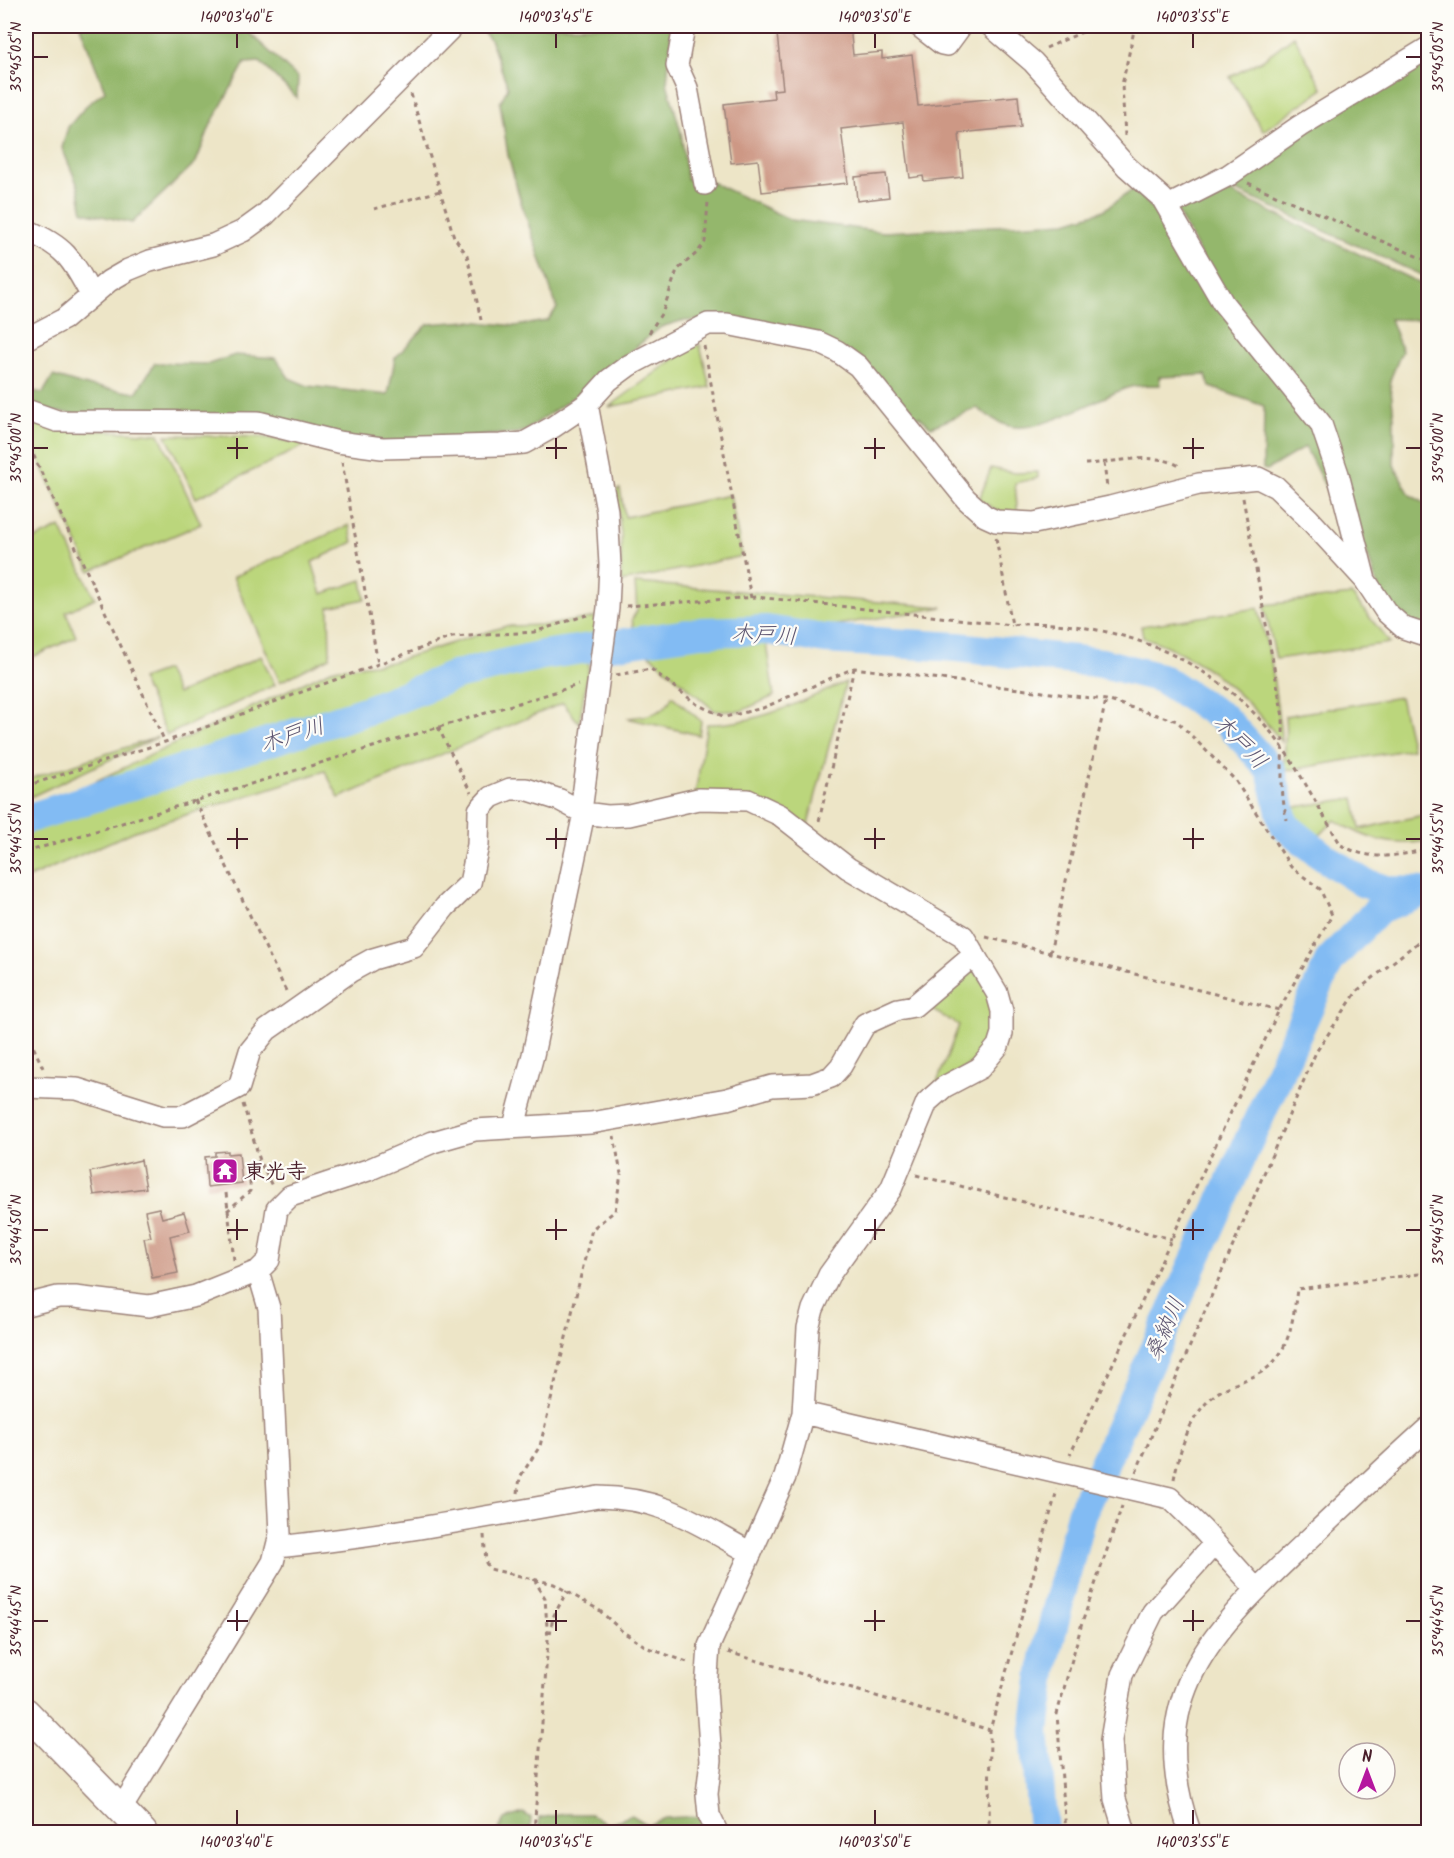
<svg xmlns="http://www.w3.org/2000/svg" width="1454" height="1858" font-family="Kalam,'Klee One',sans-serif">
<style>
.green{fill:#bbd67c;stroke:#827a54;stroke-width:1.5}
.forest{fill:#94b76c;stroke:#6f6b4c;stroke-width:1.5}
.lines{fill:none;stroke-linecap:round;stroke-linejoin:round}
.river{stroke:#82bbf3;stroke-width:30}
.building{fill:#cd9885}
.minor-casing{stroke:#9c8279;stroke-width:24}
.major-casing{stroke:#9c8279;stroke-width:30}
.path{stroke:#9c8279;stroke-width:3;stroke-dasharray:4.5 4.5;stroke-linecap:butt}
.minor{stroke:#fff;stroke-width:21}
.major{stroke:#fff;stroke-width:27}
.ticks{fill:none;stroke:#4a1f2b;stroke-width:2}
.labels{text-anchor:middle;stroke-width:4.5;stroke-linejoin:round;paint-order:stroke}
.poi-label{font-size:21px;font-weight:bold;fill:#4a1f2b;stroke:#fdfcf7;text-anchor:start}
.water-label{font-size:22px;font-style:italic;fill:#5e5671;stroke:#fdfcf7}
.neatline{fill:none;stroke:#4a1f2b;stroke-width:2}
.ticks-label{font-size:15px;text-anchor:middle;fill:#4a1f2b}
</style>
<rect width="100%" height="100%" fill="#fdfcf7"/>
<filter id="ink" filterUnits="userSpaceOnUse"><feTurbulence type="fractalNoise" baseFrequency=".0167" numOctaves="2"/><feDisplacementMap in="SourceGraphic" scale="12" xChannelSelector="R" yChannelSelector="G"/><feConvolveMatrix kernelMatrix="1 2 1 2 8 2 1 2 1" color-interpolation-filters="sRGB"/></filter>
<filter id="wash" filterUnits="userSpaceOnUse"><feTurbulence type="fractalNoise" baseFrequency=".008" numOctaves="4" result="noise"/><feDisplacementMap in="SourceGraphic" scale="24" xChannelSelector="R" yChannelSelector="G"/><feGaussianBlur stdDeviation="1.35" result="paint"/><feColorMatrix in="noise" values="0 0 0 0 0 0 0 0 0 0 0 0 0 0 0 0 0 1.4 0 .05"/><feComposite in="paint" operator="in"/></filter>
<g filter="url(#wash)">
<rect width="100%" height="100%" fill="#ede5c7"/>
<path class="green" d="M1294 36 1323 89 1263 131 1230 77 1262 60Z
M700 345 710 387 609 407 689 348Z
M26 418 59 428 159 434 201 524 90 571 26 431Z
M166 435 261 437 308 444 196 498Z
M991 468 1014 473 1038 472V478L1015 483 1018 518H1010L979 500Z
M620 489 625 517 730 495 742 556 621 582V534L616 490Z
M349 525 353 542 312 562 322 594 362 580 365 599 329 607 330 657 280 682 233 577Z
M60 527 95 598 66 612 76 637 26 660V543Z
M635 583 943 607 765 637 774 696 741 711H715L636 643 632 619 637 611Z
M1352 595 1390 643 1276 659 1264 605Z
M1258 608 1271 661 1282 742C1243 693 1204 657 1143 637L1141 626Z
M597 617 579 723 563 703 339 798 325 771 135 831 26 879V814L333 669 392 662 506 626 548 625Z
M261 656 275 685 167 735 141 679 166 670 177 694Z
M846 682 806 832 782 813 695 795 707 724C756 725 802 701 846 682Z
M672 696 701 721 699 735 627 718C645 716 665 715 672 696Z
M1400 697 1412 749 1284 771C1284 752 1287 736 1285 716Z
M158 737 26 799V780Z
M1354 798 1360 829 1428 814V841C1390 847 1367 840 1335 820L1317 838 1292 824 1290 808Z
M972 966 994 996V1047L935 1088 959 1025 923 1005Z"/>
<path class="forest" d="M80 26H242L298 78 297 98 260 62 245 63 211 124 196 162 132 223 83 212 78 186 62 148 68 127 87 105 105 91Z
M477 26H672L667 83 681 132 687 179 703 178 791 220 884 232 1066 222 1102 211 1134 189 1176 232 1317 427 1341 517 1305 447 1267 470 1263 469 1264 406 1210 387 1206 375 1159 377 1160 385C1149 386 1138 384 1127 388 1097 398 1041 434 1009 426 997 423 987 415 977 408L931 427 919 416 913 420 866 366 730 319 681 321 661 327 575 396 525 431 517 433 386 443 56 412 33 407 26 399V390L43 393 53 376 83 385 136 393 155 363 209 364 235 355 276 358 289 378 308 386 388 395 395 358 428 324 469 321 515 326 547 321 557 308 520 199 508 155 500 103 508 87 490 39Z
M1428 55V278L1221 184Z
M1217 186 1428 287V320L1390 319 1402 351 1390 380 1394 417V465L1410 495 1428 505V632L1384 606 1330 437 1225 301 1175 207Z
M523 1813 531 1818 530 1832H497L504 1819Z
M566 1814H590L608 1824 632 1815 648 1825 665 1818 705 1816 708 1832H539V1818Z"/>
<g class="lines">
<path class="river" d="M26 819 368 710 456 675 542 655 701 632 767 630 825 639 957 647 1102 663 1161 678 1225 719 1271 770 1284 825 1324 857 1362 882 1388 891 1427 892
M1043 1832 1035 1730 1045 1658 1081 1514 1330 960 1380 908 1414 896"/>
</g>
<g id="blocks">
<path class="building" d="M850 26 853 55 882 52V59L912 55 918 106 1018 96 1021 127 959 133 963 177 924 181 923 176 910 178 903 122 841 129 848 183 762 192 758 160 731 163 724 104 774 98 773 90 783 89 777 34Z
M886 174 889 197 857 201 855 177Z
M228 1151V1154L239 1153 242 1183 207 1187 205 1157 215 1156V1152Z
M141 1160 146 1188 94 1195 90 1172Z
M159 1208 162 1218 184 1212 190 1231 170 1236 178 1273 152 1278 144 1238 151 1237 145 1211Z"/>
</g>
</g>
<g filter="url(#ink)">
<use href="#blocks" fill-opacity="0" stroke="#9c8279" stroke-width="1.5"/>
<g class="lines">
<defs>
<path id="minor" d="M684 26 677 66 687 88 705 184
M919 26 942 44 947 45 961 26
M991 26 1033 62 1127 167 1162 198 1223 303 1321 424 1338 474 1365 580
M1168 206 1229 175 1300 126 1428 48
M26 230C64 246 72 258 91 295
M26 339 64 319 109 281 128 270 150 261 213 245 243 231 265 215 453 26
M26 410 57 421 258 422 338 442 382 448 500 445 524 443 553 427 587 404 609 380 628 366 708 324H727L818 342 837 351 858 366 966 499 985 516 996 521 1034 523 1110 507 1199 484 1258 478 1276 487 1309 519 1365 580 1386 612 1404 628 1428 636
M581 811 608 608 610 565 607 511 587 404
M26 1087 77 1089 163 1116H183L239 1087 250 1051 267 1030 351 971 373 959 414 947 445 907 470 883 478 845 479 810 491 797 510 789H526L560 800 584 813 607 816 629 815 698 799 748 800 780 815 848 868 963 936 997 993 1002 1011V1033L998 1046 980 1068 944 1087 927 1102 891 1189 829 1275 813 1309 808 1328 803 1413 785 1477 709 1646 706 1690 711 1760 707 1794 709 1815 717 1832
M514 1126 533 1055 584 813
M26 1305 58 1297H75L149 1306 196 1296 258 1271 269 1260 277 1209 290 1196 368 1170 433 1142 475 1130 591 1123 727 1099 772 1086 812 1084 831 1077 841 1066 865 1024 898 1009 914 1006 974 955
M803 1413 1170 1498 1202 1529 1256 1589
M277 1547C385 1536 491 1516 598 1497 664 1498 696 1523 751 1553
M121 1809 273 1562 280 1534 269 1308 258 1271
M1125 1832 1115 1799 1111 1740 1122 1675 1153 1612 1215 1543
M1190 1832C1142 1695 1213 1630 1305 1543 1346 1504 1387 1465 1428 1428"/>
<path id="major" d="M26 1712 143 1832"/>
</defs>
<use href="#minor" class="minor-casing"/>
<use href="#major" class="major-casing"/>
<path class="path" d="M1046 48 1096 26
M411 94 454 237 467 255 481 320
M1125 136 1122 85 1135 26
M1248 183 1428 261
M374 209 440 191
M649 333 663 311 677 270 698 252 705 242 708 202
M704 346 751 598
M26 439 165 742
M342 462 378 664
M1104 463 1107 488
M1085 464C1114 463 1158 450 1182 468
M1243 498 1283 717C1284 752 1278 786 1287 820
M996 538 1012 625C1044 621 1075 625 1107 632 1178 648 1243 689 1285 751 1305 781 1322 814 1341 845 1371 862 1396 856 1428 849
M626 606 757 597 1012 625
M616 675 651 669 698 705 725 717 763 708 854 668 1106 700 1177 721 1235 780 1291 867 1320 889 1332 915 1279 1010 1070 1455
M438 727 471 793
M26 786 165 742 452 637 534 632 590 614
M195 800 287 993
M819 821 854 668
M26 852 578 685
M986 937 1279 1010
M1050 953 1106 700
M26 1031 44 1070
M243 1104 261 1164 273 1188
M916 1175 1172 1239
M226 1193 234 1260
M227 1211 250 1191V1170L259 1161
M1136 1472 1316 1052 1358 990 1428 934
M1174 1479C1180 1448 1190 1414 1216 1394 1228 1385 1245 1381 1258 1374 1290 1357 1293 1320 1297 1289L1428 1273
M518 1493 520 1477 540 1446 592 1229 615 1211 621 1174 614 1136
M484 1535 486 1563 490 1569 554 1584 599 1610 623 1632 648 1648 690 1663
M550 1634 553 1617 567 1591
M728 1652 990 1730
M534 1832 548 1641 545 1598 534 1579
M989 1832 990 1730 1057 1490
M1066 1832 1057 1714 1082 1623 1122 1506"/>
<use href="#minor" class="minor"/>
<use href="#major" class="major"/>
</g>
</g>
<path class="ticks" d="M237 33V48M556 33V48M875 33V48M1193 33V48M33 57H48M1406 57H1421M237 438V459M556 438V459M875 438V459M1193 438V459M33 448H48M227 448H248M546 448H567M864 448H885M1183 448H1204M1406 448H1421M237 828V849M556 828V849M875 828V849M1193 828V849M33 839H48M227 839H248M546 839H567M864 839H885M1183 839H1204M1406 839H1421M237 1219V1240M556 1219V1240M875 1219V1240M1193 1219V1240M33 1230H48M227 1230H248M546 1230H567M864 1230H885M1183 1230H1204M1406 1230H1421M237 1610V1631M556 1610V1631M875 1610V1631M1193 1610V1631M33 1621H48M227 1621H248M546 1621H567M864 1621H885M1183 1621H1204M1406 1621H1421M237 1810V1825M556 1810V1825M875 1810V1825M1193 1810V1825"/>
<defs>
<symbol id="temple-square" viewBox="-11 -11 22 22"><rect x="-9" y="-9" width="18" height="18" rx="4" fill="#b5179e" stroke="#fdfcf7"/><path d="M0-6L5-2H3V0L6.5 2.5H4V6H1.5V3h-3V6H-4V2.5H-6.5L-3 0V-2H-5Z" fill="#fff"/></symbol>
</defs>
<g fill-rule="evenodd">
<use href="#temple-square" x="210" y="1156" width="30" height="30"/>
</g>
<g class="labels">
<g class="poi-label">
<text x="244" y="1178">東光寺</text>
</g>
<g class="water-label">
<text transform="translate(764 634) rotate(3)" y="8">木戸川</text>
<text transform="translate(292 734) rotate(-18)" y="8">木戸川</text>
<text transform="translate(1241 741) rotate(46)" y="8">木戸川</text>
<text transform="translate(1164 1328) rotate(-66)" y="8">桑納川</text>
</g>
</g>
<rect width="1454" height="1858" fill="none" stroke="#fdfcf7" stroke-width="66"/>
<g transform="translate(1367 1771)"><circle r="28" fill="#fdfcf7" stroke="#b5a4a5" stroke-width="1.5"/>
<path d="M0-4.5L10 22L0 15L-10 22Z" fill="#b5179e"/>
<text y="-9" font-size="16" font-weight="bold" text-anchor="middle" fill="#4a1f2b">N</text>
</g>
<rect x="33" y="33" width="1388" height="1792" class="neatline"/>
<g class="ticks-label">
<text x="237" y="22">140°03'40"E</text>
<text x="556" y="22">140°03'45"E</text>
<text x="875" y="22">140°03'50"E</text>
<text x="1193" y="22">140°03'55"E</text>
<text transform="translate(16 57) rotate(-90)" y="5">35°45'05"N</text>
<text transform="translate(1438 57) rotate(-90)" y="5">35°45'05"N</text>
<text transform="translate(16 448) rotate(-90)" y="5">35°45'00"N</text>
<text transform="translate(1438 448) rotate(-90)" y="5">35°45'00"N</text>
<text transform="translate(16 839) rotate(-90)" y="5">35°44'55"N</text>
<text transform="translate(1438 839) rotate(-90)" y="5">35°44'55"N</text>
<text transform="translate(16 1230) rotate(-90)" y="5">35°44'50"N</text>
<text transform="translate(1438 1230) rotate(-90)" y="5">35°44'50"N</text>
<text transform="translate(16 1621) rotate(-90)" y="5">35°44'45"N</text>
<text transform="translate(1438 1621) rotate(-90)" y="5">35°44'45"N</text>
<text x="237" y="1847">140°03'40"E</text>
<text x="556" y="1847">140°03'45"E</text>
<text x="875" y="1847">140°03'50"E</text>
<text x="1193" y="1847">140°03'55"E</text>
</g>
</svg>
